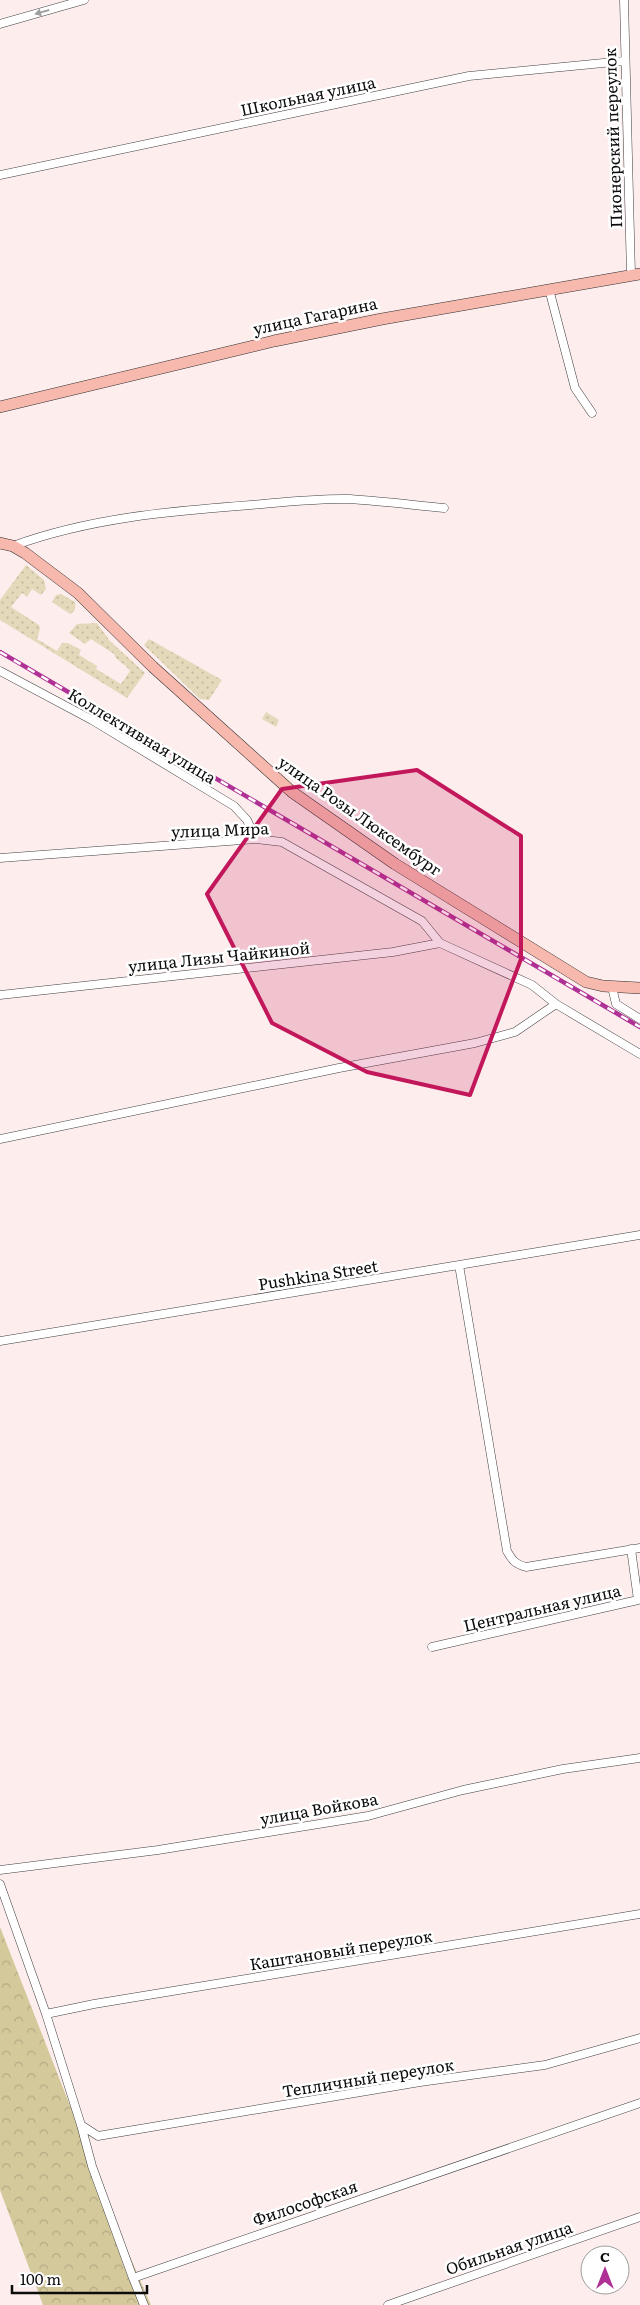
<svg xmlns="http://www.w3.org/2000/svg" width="640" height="2305" font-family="Literata,serif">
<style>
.grass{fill:url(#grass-dots)}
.forest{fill:url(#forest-crowns)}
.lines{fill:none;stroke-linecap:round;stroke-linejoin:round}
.minor-casing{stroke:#3f3f3f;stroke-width:9}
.secondary-casing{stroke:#2e2e2e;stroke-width:12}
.minor{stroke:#fff;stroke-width:8}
.secondary{stroke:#f7b9ae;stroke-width:11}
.rail-casing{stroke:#af3195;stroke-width:4.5}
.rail{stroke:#fff;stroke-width:2.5;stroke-dasharray:8;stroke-linecap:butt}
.oneway{fill:#9e9e9e}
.marked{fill:#c2185b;fill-opacity:0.2;stroke:#c2185b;stroke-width:4;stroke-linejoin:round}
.labels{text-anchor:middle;stroke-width:5;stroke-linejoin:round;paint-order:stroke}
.street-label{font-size:16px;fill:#0c0c0c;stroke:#fff}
</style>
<defs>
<pattern id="grass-dots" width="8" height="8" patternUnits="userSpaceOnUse" patternTransform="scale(1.25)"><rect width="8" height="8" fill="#e4d9ba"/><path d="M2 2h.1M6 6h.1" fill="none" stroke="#c2b99f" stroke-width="1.8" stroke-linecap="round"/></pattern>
<pattern id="forest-crowns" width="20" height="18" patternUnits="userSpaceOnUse" patternTransform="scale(1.25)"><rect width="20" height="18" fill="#d4c99b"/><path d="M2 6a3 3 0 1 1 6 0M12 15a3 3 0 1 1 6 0" fill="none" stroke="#b5ab84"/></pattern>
</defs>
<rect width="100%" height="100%" fill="#fdeeed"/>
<path class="grass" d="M26 565 44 580 46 589 41 595 32 589 27 597 22 593 11 607 39 625 40 629 37 639 57 651 62 643H68L81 650 79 655 97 666 96 669 121 684 130 671C126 664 116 661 114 654L91 639 85 644 69 633 77 624 97 623 110 641 145 673 127 698 0 620V600Z
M61 594 75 602C76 608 75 612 70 614L52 602 56 595Z
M149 639 222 680 209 700 200 699 144 645Z
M266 712 279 720 276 727 262 719Z"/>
<path class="forest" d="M0 1927 121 2236 151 2305H43L0 2190Z"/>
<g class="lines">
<defs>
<path id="minor" d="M624 0 631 275
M0 24 84 0
M0 175 469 76 624 61
M549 289 575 388 592 413
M13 546C89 518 171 511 251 505 284 502 317 498 350 499 381 501 413 505 444 508
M0 671 92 720 234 806 247 820 256 839
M0 858 256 839 282 842 422 921 440 943 532 985 556 1004
M612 987 616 1004 640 1019
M0 995 393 952 440 943
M0 1139 339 1068 475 1043 515 1032 556 1004 640 1054
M459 1265 507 1551C512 1560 515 1564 526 1567L640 1548
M0 1341 640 1235
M432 1647 638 1600 631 1549
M0 1870 158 1850 368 1816 463 1790 563 1769 640 1758
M0 1884 46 2014 81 2125 98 2136 420 2082 545 2065 640 2038
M46 2014 94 2004 640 1914
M81 2125 92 2166 133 2278 640 2103
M133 2278 144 2305
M388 2305 640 2217"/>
<path id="secondary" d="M0 407 274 341 382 319 640 274
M0 543 13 546 25 553 78 593 153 667 292 792 395 864 586 982 603 986 640 988"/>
</defs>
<use href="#minor" class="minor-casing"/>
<use href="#secondary" class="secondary-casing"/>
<use href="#minor" class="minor"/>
<use href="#secondary" class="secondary"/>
<defs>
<path id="rail" d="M0 652 640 1027"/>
</defs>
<use href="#rail" class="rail-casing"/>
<use href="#rail" class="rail"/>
</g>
<defs><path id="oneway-solid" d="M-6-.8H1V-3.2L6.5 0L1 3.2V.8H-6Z" transform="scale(1.25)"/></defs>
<use class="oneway" href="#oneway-solid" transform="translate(42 12) rotate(164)"/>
<path class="marked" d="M417 770 521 836V959L470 1095 367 1072 272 1023 207 894 282 789Z"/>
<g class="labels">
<g class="street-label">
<text transform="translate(308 96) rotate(-12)" y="6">Школьная улица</text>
<text transform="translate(613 138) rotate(-92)" y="6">Пионерский переулок</text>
<text transform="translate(315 316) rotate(-12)" y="6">улица Гагарина</text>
<text transform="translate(142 736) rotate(31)" y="6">Коллективная улица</text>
<text transform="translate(360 816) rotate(35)" y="6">улица Розы Люксембург</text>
<text transform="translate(220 830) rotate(-2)" y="6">улица Мира</text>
<text transform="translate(219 957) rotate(-6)" y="6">улица Лизы Чайкиной</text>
<text transform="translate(318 1275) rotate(-9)" y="6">Pushkina Street</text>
<text transform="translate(542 1608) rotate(-13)" y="6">Центральная улица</text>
<text transform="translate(319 1809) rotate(-10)" y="6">улица Войкова</text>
<text transform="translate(341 1950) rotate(-9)" y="6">Каштановый переулок</text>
<text transform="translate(368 2078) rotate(-9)" y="6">Тепличный переулок</text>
<text transform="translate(305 2203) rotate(-19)" y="6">Философская</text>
<text transform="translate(509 2248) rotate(-19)" y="6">Обильная улица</text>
</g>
</g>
<g transform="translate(605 2270)"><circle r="24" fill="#ffffff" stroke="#9e9e9e"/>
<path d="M0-4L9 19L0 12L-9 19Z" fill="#af3195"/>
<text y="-8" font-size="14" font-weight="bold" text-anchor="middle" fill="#0c0c0c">С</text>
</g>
<path d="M12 2285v8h135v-8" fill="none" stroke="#0c0c0c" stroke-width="2.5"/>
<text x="20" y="2285" font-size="15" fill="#0c0c0c" stroke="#ffffff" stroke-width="4" paint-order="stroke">100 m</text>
</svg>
